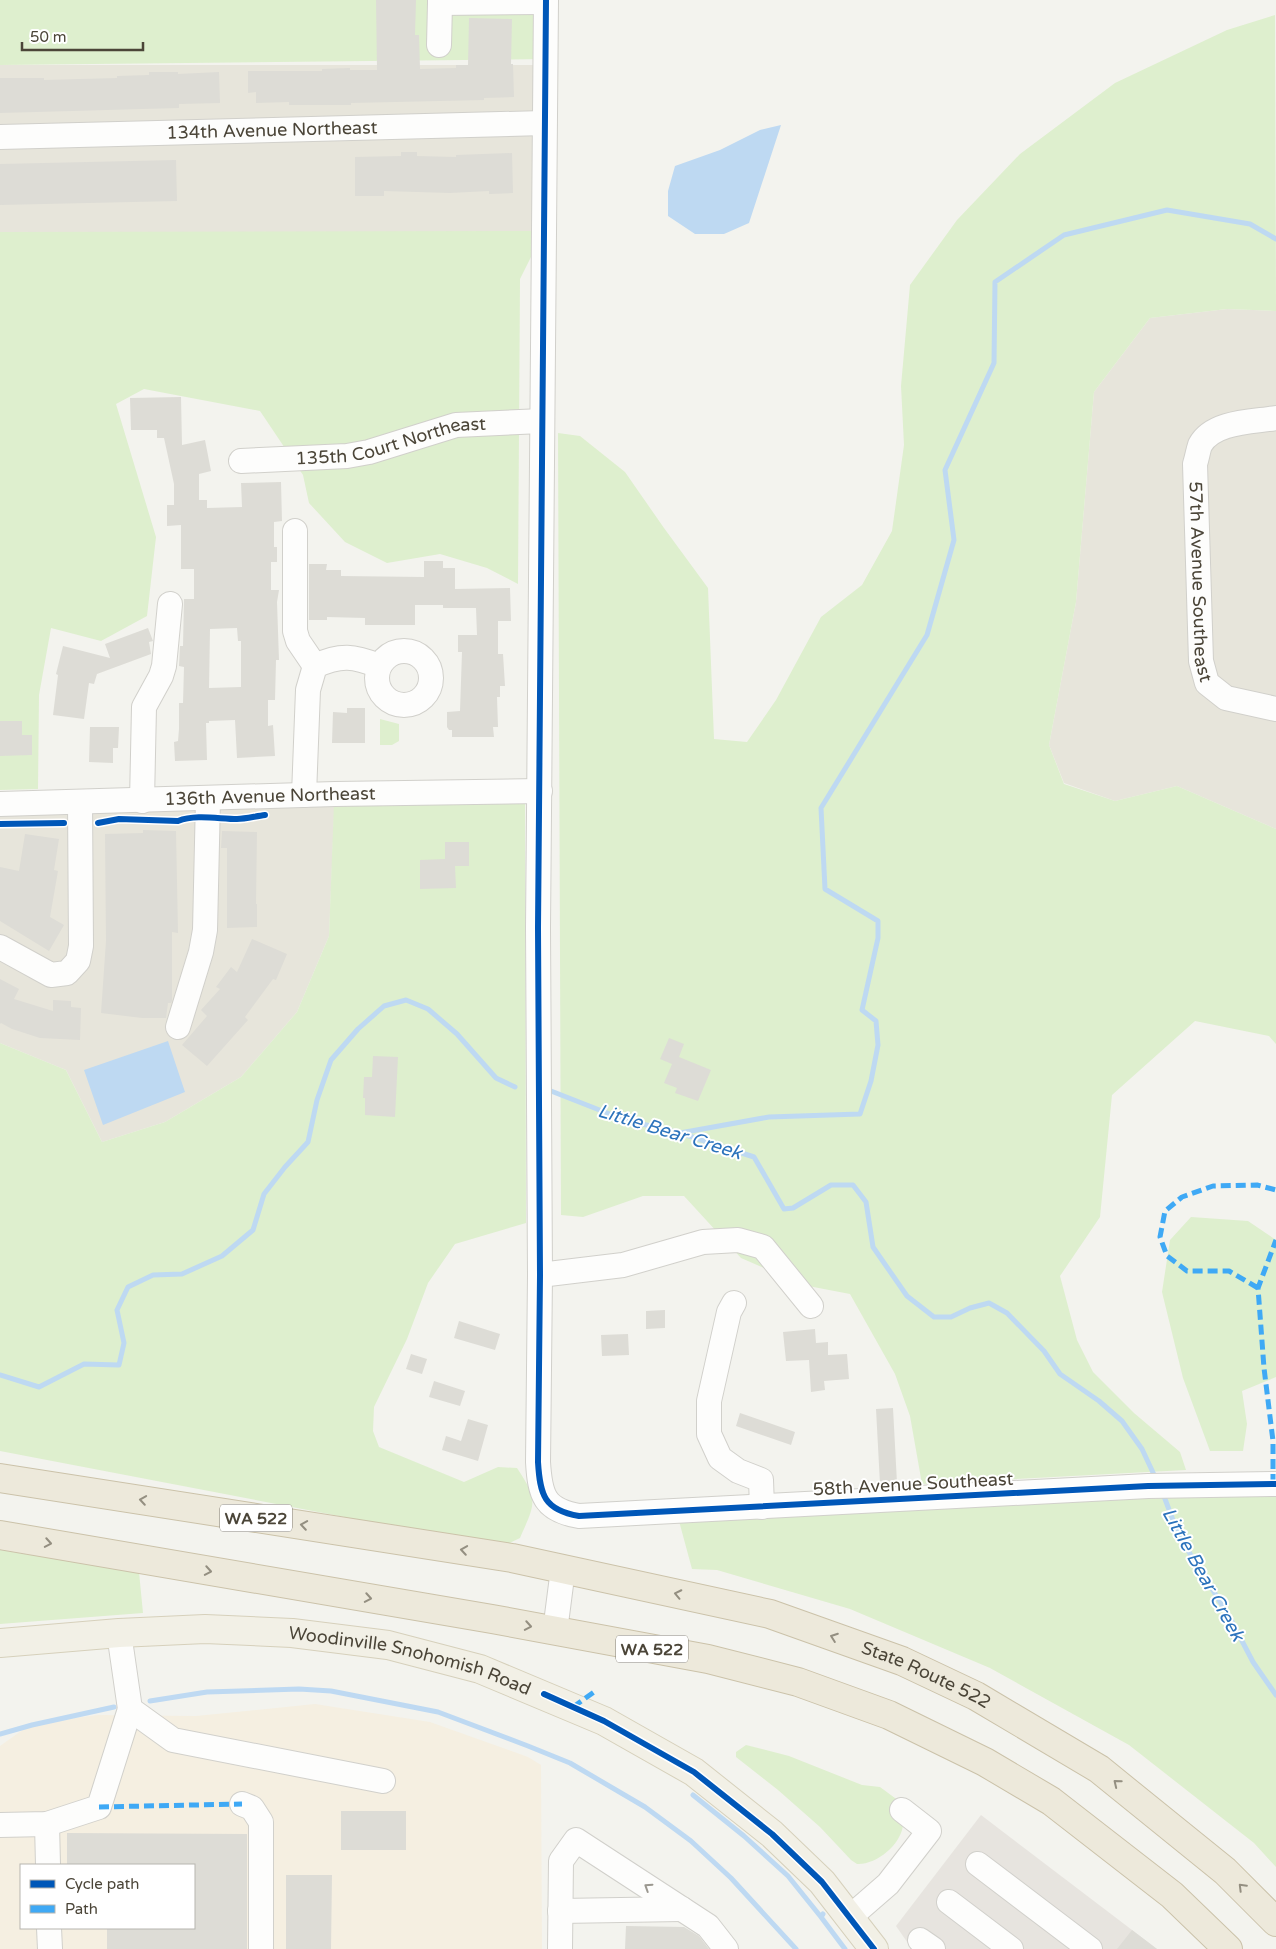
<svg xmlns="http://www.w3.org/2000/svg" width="1276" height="1949" font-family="'Varela Round',sans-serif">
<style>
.residential{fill:#e7e5db}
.commercial{fill:#f5efe1;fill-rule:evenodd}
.industrial{fill:#e7e4df}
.green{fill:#deefce}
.water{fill:#bed9f2}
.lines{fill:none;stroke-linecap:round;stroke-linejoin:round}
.stream{stroke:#bed9f2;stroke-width:5}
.building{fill:#dddcd6;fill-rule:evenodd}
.minor-casing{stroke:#d1d0cb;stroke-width:26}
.major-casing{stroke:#d6d0bb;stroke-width:30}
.highway-casing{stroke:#cbc2a9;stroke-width:30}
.minor{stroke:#fdfdfc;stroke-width:24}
.major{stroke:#f2f0e6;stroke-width:28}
.highway{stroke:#ede9db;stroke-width:28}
.quiet{stroke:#3fa9f5;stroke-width:5;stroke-dasharray:10 5;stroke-linecap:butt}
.cycleway-casing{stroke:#fff;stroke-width:9}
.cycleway{stroke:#0057b8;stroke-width:6}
.oneway{stroke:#948f81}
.oneway2{stroke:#9b9890}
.labels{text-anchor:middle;stroke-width:4;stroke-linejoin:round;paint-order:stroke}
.shield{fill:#fff;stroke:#817d74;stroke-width:1}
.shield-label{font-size:16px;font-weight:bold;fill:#4b4538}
.street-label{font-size:18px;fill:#4b4538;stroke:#fff}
.water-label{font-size:19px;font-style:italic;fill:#2c73bc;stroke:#fff}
</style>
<rect width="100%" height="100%" fill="#f3f3ee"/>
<path class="residential" d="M0 65H544V232H0Z
M1227 309 1276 311V829L1177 786 1115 801 1064 783 1049 745 1076 602 1094 392 1150 318Z
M335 794 329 936 297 1012 241 1077 165 1122 102 1142 66 1070 0 1043V804Z"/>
<path class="commercial" d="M315 1704 430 1722 528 1757 541 1765 542 1949H0V1746L31 1724 98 1715 196 1716ZM21 1865H194V1928H21Z"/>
<path class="industrial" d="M981 1815 1157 1949H912L896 1926Z"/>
<path class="green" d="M0 0H545V59L0 65Z
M1275 15 1276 311 1227 309 1150 318 1094 392 1076 602 1049 745 1064 784 1115 801 1177 786 1276 829V1044L1269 1036 1195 1021 1112 1095 1100 1217 1060 1276 1077 1340 1093 1372 1134 1413 1180 1452 1186 1470 922 1484 910 1416 895 1374 850 1294 803 1285 741 1258 684 1196H643L583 1217 561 1215 558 433 580 436 625 472 664 528 708 588 714 739 747 742 776 700 821 617 862 585 892 531 904 445 901 386 910 285 957 220 1020 154 1115 83 1227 30Z
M544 231 520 279 518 584 487 568 440 554 387 563 345 542 309 503 303 475 260 411 144 389 116 404 156 537 147 616 101 641 51 628 39 695 38 789 0 790V232Z
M380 719 399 724V741L392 745H380Z
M525 800 526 1223 455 1244 428 1283 407 1339 374 1407 373 1431 379 1447 464 1482 498 1467 517 1468C539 1501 535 1503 520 1538L501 1547 0 1451V1043L66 1070 102 1142 165 1122 241 1077 297 1012 329 936 334 802Z
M1191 1217 1248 1221 1276 1240V1377L1242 1391 1247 1424 1243 1451H1210L1183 1378 1162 1292 1170 1240Z
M1276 1487V1867L1254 1843 1129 1745 990 1668 850 1609 717 1570 692 1569 679 1521Z
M0 1550 139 1572 143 1613 0 1624Z
M746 1745 789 1756 862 1785 880 1787 899 1801C900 1808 904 1818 903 1825 901 1845 876 1865 857 1864L851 1860 820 1827 778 1790 736 1757V1752Z"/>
<path class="water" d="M781 125 749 223 724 234H695L668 216V191L675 166 720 150 760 130Z
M168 1041 185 1092 103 1125 84 1070Z"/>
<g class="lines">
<path class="stream" d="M551 1091 625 1120 680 1133 754 1157 784 1209 793 1208 831 1185H853L866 1202 873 1247 907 1296 934 1317H951L970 1308 989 1303 1007 1313 1044 1351 1060 1374 1099 1401 1122 1421 1142 1449 1156 1479
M680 1133 769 1117 860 1114 871 1081 878 1045 876 1021 862 1010 878 938V921L825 889 821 808 927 635 954 540 945 470 994 363 995 282 1064 235 1167 210 1250 224 1276 239
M0 1375 39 1387 84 1364 119 1365 124 1343 117 1310 128 1287 153 1275 182 1274 222 1256 253 1230 264 1194 285 1167 308 1142 317 1100 331 1060 358 1029 384 1006 406 1000 428 1009 457 1034 496 1078 515 1087
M1162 1491 1179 1536 1229 1616 1253 1662 1276 1695
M150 1701 207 1692 299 1689 331 1691 438 1712 528 1746 570 1763 645 1807 691 1841 731 1878 796 1949
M0 1734 32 1725 114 1707
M693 1795 744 1836 788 1876 821 1917
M823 1914 821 1917 845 1949"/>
</g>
<path class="building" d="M376 0H416L415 35H419L420 69 456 68V65H468L469 18 512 19 511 64H513L514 97 484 98V100L351 103V105H289V102L256 103V92L248 93V71H322V69L350 68V70H377Z
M149 72H178V74L219 72 220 103 179 104V108L0 113V78H44V80L117 78V76L149 75Z
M401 152H417V156L456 157V155L512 153 513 193 489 194V191L450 193 384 191V196H355V157L401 156Z
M176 160 177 201 0 205V164Z
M181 397 182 445 205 440 211 471 199 474V500H207V508L242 507 241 483 281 482 282 521 274 522V547H277V562H271V590H279L277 602 279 660H276L275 700H268V726L273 725 275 756 237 758 235 720 209 721V723H206L207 760 175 761 174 742 178 741 179 729V703H183L184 667 179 666 180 646H183L184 599H194V569H181V525L167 526V505H174V484L164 438H157V430H131L130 398ZM237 628 238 641H241V687L209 688 210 629Z
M424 561H443V568H455V589L510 588 511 621H498V654H503L505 686H500V697H497L498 727H493L494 737H452V730H449L447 727V712L460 711 462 652H458V635H477L476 608H443V605H415V625H365V618L327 617V620H309V564H327L326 570H341V576L424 577Z
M148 628 153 641 149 642 151 654 97 674 94 684 89 683 84 719 53 715 58 675 56 674 63 646 110 658 105 644Z
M347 708H365V743H332L333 712 347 713Z
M0 721H22V735H32V755L0 756Z
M90 727H119L118 748H113V763L89 762Z
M143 830 176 831 178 933 172 932V1001L171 1003H168L166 1018H142L101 1013 106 941 105 834 143 833Z
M222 831 257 832 256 904H257V927L227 928V848H221Z
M25 834 59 839 54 870 58 871 50 917 64 925 49 951 0 921V867L19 871Z
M445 842H469V866H455L456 888 420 889V860L445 859Z
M252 939 287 954 276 980 273 979 245 1017 248 1020 207 1066 182 1045 207 1016 201 1010 220 989 216 987 231 967 237 972Z
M0 979 19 989 14 999 53 1011V1000L71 1001V1007L81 1008 80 1040 40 1038 12 1029 1 1023 0 1024Z
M669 1038 684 1044 679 1057 711 1070 698 1101 675 1093 677 1088 664 1083 672 1064 660 1059Z
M373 1056 398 1057 395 1117 365 1115V1098H363L364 1077H372Z
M665 1310V1328L646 1329V1311Z
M459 1321 500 1334 495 1350 454 1338Z
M815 1329 816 1343 828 1342V1355L847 1354 849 1379 824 1381 825 1390 811 1392 809 1360 786 1361 783 1332Z
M628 1334 629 1355 602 1356 601 1335Z
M411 1354 427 1359 422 1374 406 1369Z
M434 1381 465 1391 460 1406 429 1397Z
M893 1408 897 1483 880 1484 876 1409Z
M740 1413 795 1432 791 1445 736 1426Z
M468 1419 488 1425 478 1461 442 1450 446 1436 461 1441Z
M341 1811H406V1850H341Z
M67 1833 247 1834V1949H107V1928H194V1865H67Z
M286 1875H332L331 1949H286Z
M626 1926 684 1927 699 1936 709 1949H625Z
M1132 1930 1157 1949H1117Z"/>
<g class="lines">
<defs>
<g id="minor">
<path d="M440 0V3L545 2"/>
<path d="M546 0 538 928 540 1275 538 1462C540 1495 544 1510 579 1516L1148 1486 1276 1484"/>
<path d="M439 45 440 3"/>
<path id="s1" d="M0 137 544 123"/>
<path id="s2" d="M1276 418C1253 422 1213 421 1200 445 1198 451 1197 458 1195 464L1201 661 1207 683 1226 698 1276 709"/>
<path id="s3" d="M241 461 347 456 369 452 456 425 542 421"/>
<path d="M295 531V631L298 641 315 666"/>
<circle cx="404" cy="678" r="27"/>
<path d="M304 795 308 690 315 666C341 654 354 656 379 666"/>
<path d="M142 801 144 707 161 676 164 666 170 604"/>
<path id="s4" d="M0 804 335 794 540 791"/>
<path d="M0 947 51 975 67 973 78 961 81 946 80 802"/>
<path d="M178 1027 201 952 205 930 208 799"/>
<path d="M540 1275 623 1265 703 1242 738 1240 763 1247 811 1306"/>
<path d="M734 1303 729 1312 709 1401V1434L720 1458 738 1471 761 1480 762 1507"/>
<path d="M555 1631 563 1569"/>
<path d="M119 1633 130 1709 173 1740 383 1781"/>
<path d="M242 1804 252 1808 261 1822V1949"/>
<path d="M47 1824 48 1865"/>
<path d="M0 1825 47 1824 99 1807 130 1709"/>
<path d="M978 1864 1090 1949"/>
<path d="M949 1902 1011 1949"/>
<path d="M560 1911 682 1909"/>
<path d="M850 1917 888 1884 929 1831 902 1810"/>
<path d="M49 1928 50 1949"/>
<path d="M920 1940 933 1949"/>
<path d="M560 1949 561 1861 576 1840 708 1926 726 1949"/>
</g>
<g id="major">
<path id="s5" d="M0 1643 119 1633 205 1629 292 1633 388 1645 480 1669 604 1721 694 1772 772 1834 822 1882 874 1949"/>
</g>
<g id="highway">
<path id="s6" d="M0 1478 512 1558 770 1614 902 1661 976 1696 1099 1769 1225 1871 1276 1922"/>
<path d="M0 1535 492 1619 708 1659 798 1682 889 1715 985 1762 1051 1801 1172 1895 1228 1949"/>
</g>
</defs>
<use href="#minor" class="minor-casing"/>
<use href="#major" class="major-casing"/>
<use href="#highway" class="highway-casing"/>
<use href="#minor" class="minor"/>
<use href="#major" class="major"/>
<use href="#highway" class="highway"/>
<path class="quiet" d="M1258 1288 1229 1271H1187L1167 1256 1160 1237 1165 1211 1182 1197 1213 1186 1257 1185 1276 1190
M1273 1484V1441L1264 1368 1258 1288 1276 1240
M573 1707 594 1692
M99 1807 242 1804"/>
<defs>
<path id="cycleway" d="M546 0 538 928 540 1275 538 1462C540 1495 544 1510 579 1516L1148 1486 1276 1484
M98 823 119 819 178 821C196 814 219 819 237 819 246 819 256 816 265 815
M0 824 64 823
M544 1694 604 1721 694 1772 772 1834 822 1882 874 1949"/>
</defs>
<use href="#cycleway" class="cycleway-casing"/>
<use href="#cycleway" class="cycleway"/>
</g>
<defs><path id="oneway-chevron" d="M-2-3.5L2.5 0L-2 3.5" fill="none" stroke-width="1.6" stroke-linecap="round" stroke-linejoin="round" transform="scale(1.25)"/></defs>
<g class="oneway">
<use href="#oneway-chevron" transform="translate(143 1500) rotate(-171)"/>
<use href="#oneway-chevron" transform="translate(304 1525) rotate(-171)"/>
<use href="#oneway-chevron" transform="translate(48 1543) rotate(10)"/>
<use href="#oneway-chevron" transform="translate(464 1550) rotate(-171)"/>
<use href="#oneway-chevron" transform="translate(208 1571) rotate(10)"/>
<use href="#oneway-chevron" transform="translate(678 1594) rotate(-168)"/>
<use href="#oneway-chevron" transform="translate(368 1598) rotate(10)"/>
<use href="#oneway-chevron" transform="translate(528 1626) rotate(10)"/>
<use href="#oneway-chevron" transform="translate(834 1637) rotate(-160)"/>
<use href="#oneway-chevron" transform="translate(1117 1783) rotate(-141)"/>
<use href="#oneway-chevron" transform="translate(1242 1887) rotate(-135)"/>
</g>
<use class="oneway2" href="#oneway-chevron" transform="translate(648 1887) rotate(-147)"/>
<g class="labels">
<g class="shield">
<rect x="220" y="1504.5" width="72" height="27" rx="4"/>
<rect x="616" y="1635.5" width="72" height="27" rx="4"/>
</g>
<g class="shield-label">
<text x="256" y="1524">WA 522</text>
<text x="652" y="1655">WA 522</text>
</g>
<g class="street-label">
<text dy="6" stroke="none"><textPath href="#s1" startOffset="272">134th Avenue Northeast</textPath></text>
<text dy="6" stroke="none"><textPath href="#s3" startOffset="152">135th Court Northeast</textPath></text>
<text dy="6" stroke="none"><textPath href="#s2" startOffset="221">57th Avenue Southeast</textPath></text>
<text dy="6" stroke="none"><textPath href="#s4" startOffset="270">136th Avenue Northeast</textPath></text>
<text transform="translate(913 1484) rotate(-3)" y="6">58th Avenue Southeast</text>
<text dy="6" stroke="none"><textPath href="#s5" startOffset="414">Woodinville Snohomish Road</textPath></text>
<text dy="6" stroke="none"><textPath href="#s6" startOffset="950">State Route 522</textPath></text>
</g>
<g class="water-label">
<text transform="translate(670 1131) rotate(17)" y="7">Little Bear Creek</text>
<text transform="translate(1204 1574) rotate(61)" y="7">Little Bear Creek</text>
</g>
</g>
<rect x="20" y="1864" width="175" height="65" fill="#ffffff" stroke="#b7b5af"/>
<rect x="30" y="1880" width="25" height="8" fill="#0057b8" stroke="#b7b5af"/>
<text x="65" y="1889" font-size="15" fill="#4b4538">Cycle path</text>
<rect x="30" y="1905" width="25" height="8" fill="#3fa9f5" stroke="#b7b5af"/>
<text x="65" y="1914" font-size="15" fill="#4b4538">Path</text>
<path d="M22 42v8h121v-8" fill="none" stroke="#4b4538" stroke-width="2.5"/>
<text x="30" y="42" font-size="15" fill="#4b4538" stroke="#ffffff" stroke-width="4" paint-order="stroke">50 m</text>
</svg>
